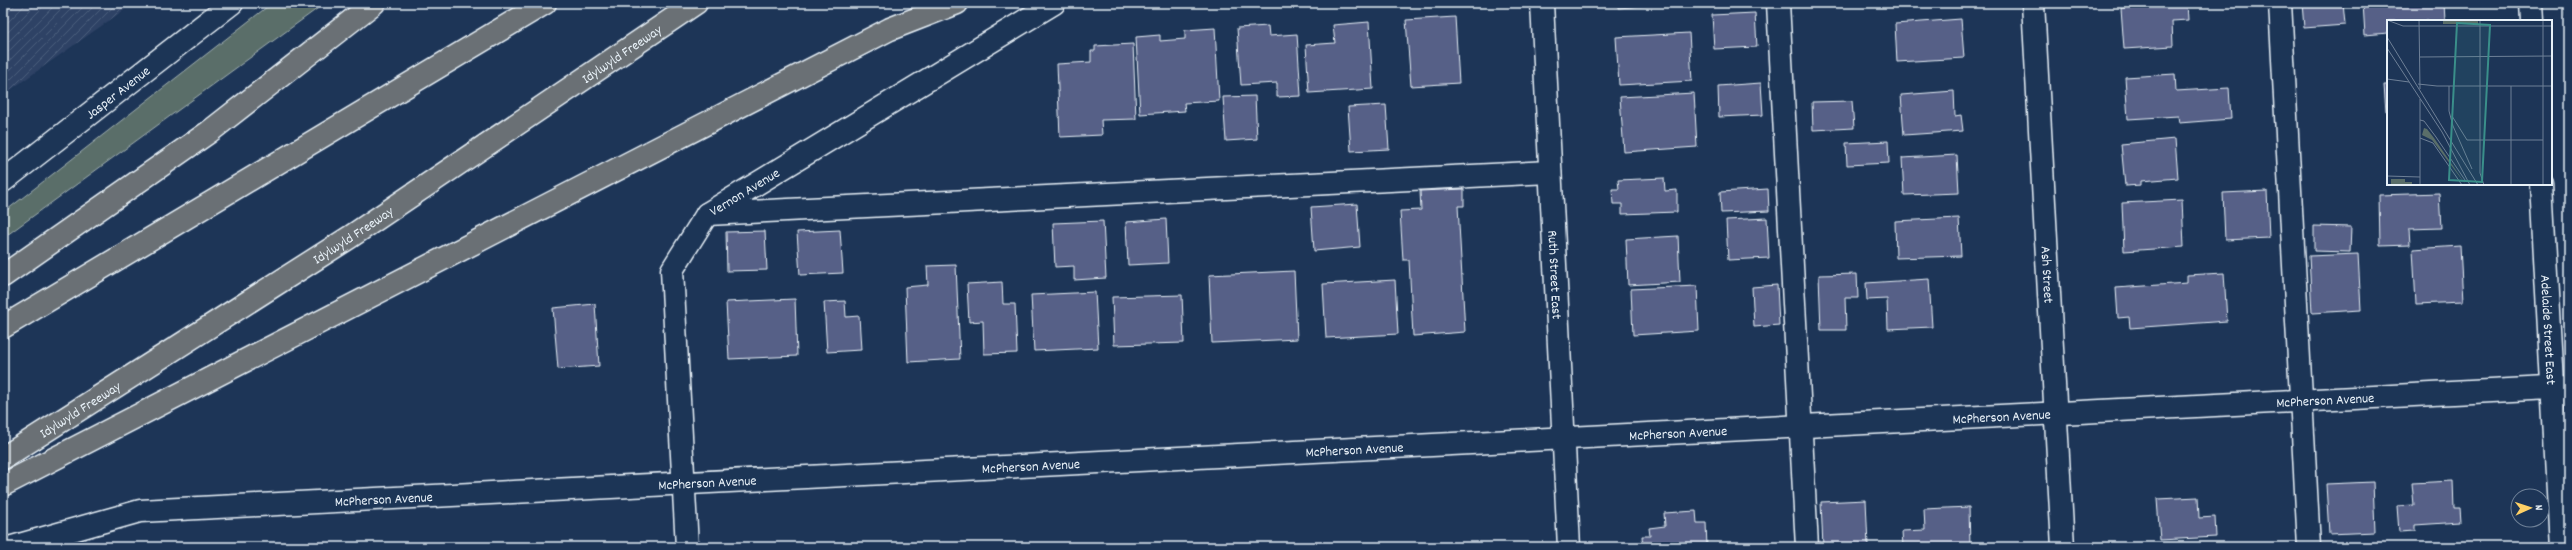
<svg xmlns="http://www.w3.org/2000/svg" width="2572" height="550" font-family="Dekko,sans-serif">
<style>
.industrial{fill:url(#industrial-furrows)}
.grass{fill:#5a6e69;stroke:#a1b0b0}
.park{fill:url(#park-tufts);stroke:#a1b0b0}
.building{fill:#576087;stroke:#e8f1f8}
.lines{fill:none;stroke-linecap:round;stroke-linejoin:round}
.minor-casing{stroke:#e8f1f8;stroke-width:25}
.highway-casing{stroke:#e8f1f8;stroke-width:25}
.minor{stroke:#1d3557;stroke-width:22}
.highway{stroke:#6a7074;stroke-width:22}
.labels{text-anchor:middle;stroke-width:3;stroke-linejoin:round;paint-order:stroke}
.street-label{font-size:14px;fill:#e8f1f8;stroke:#1d3557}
.inset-road{fill:none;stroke:#6e8097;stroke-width:1}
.view{fill:#3a8f8a;fill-opacity:0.15;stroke:#3a8f8a;stroke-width:2}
.inset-edge{fill:none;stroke:#e8f1f8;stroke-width:2}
</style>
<defs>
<pattern id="industrial-furrows" width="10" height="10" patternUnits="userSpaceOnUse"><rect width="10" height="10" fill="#2e4265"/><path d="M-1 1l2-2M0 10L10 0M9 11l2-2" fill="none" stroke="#4c5e7c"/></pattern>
<pattern id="park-tufts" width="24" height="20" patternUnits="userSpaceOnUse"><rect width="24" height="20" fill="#5a6e69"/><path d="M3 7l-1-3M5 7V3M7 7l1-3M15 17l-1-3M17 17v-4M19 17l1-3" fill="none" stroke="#72837f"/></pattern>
</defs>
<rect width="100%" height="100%" fill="#1d3557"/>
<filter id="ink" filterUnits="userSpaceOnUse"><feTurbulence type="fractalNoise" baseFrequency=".025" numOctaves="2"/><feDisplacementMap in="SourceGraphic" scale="8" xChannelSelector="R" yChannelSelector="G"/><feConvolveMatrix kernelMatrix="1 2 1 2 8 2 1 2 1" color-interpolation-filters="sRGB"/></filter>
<g filter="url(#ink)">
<path class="industrial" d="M3 3H134L3 95Z"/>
<path class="grass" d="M272 3H325L3 238V213Z"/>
<path class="park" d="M2566 3H2569V52Z"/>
<path class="building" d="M1618 3H1671V4L1618 8Z
M2187 3 2188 20 2172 21 2173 46 2124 49 2121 8Z
M2302 3H2343L2345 25 2304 28Z
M2363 3H2444L2445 21H2388V33L2365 35Z
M1755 13 1757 47 1714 49 1712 15Z
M1455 17 1459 83 1411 86 1406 20Z
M1961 19 1964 58 1897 62 1895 24Z
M1369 22 1373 89 1309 93 1306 45 1335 43 1333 25Z
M1268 26 1269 36 1297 34 1301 96 1277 97V83L1241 85 1237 28Z
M1215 28 1219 101 1184 103 1185 111 1140 114 1136 37 1160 35V41L1185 39V30Z
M1689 33 1692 81 1619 85 1616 37Z
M1133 44 1136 119 1101 120 1102 135 1060 137 1057 64 1091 62V51H1095V46Z
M2175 74 2176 91 2229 88 2231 119 2179 123 2178 116 2128 119 2125 77Z
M1761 83 1763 115 1719 117 1718 86Z
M2384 85H2388V111H2386Z
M1954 91 1955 116 1961 115 1963 131 1904 135 1901 95Z
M1694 93 1697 147 1624 152 1620 97Z
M1255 96 1257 139 1226 141 1223 97Z
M1852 101 1854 128 1813 130 1812 102Z
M1386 105 1389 149 1351 151 1348 107Z
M2175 139 2178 178 2141 181V185L2125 186 2121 144Z
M1888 141 1889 163 1847 165 1846 143Z
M1957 155 1959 193 1904 195 1902 158Z
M1664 178 1665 191 1677 190V212L1622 214V204H1613L1612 189H1619L1618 180Z
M1464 189V206H1458L1465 332 1413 336 1409 260H1403L1400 211 1421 210 1420 191Z
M1768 189 1769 211 1721 213 1720 192Z
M2267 191 2269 238 2225 240 2223 193Z
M2439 193 2441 228 2409 229 2410 245 2380 246 2379 195Z
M2182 200 2184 247 2124 251 2122 203Z
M1357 204 1360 247 1314 251 1311 207Z
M1767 218 1769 258 1728 260 1726 220Z
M1959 218 1961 256 1896 258 1895 221Z
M1166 219 1168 263 1128 265 1126 222Z
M1103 221 1106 278 1074 280V266L1055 267 1053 223Z
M2314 226 2351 227 2350 252 2314 251Z
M840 230 843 273 800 275 797 232Z
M765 231 767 270 727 271 726 232Z
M1678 236 1680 282 1628 285 1626 239Z
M2460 246 2463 302 2416 304 2413 249Z
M2358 254 2361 310 2312 313 2309 256Z
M956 265 960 359 908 362 905 287 928 285 927 266Z
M1294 271 1297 339 1212 343 1209 275Z
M2224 273 2227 321 2130 328 2129 317 2118 318 2116 288 2187 283V275Z
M1857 274 1858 298H1845L1846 330H1821L1819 275Z
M1929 279 1932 327 1888 329 1887 299 1867 300 1866 283Z
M1395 280 1398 334 1326 338 1323 284Z
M1002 282 1003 304H1015L1017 353 984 354 983 321 969 322 967 284Z
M1777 285 1779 325 1754 327 1752 287Z
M1697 286 1699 331 1633 335 1631 289Z
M1095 292 1098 348 1034 351 1031 295Z
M1182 295 1184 343 1114 345 1112 297Z
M795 299 797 356 729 359 726 302Z
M845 301 846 317 859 316 861 350 827 352 824 302Z
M595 304 599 366 558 369 553 308Z
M2453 481 2454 508H2460L2461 522 2415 525V531L2399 532 2397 506 2414 505 2412 483Z
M2373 482 2375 532 2329 534 2326 484Z
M2198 497 2199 518 2215 517 2216 537 2160 540 2157 499Z
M1866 500 1868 546 1823 547 1821 502Z
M1969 507 1970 547H1903L1902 531 1925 530 1924 509Z
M1696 511 1697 523H1706L1707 547H1643L1642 536H1650L1649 528 1665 526 1664 513Z"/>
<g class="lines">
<defs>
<g id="minor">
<path id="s1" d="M1542 3 1569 547"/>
<path d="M1778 3 1807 547"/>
<path id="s2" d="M2033 3 2063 547"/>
<path d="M2280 3 2309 547"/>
<path d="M2531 3 2532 21"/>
<path id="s3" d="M3 181 232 3"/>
<path id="s4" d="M2541 184 2561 547"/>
<path d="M707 214 1550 172"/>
<path id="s5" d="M12 547 140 511 2569 387"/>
<path id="s6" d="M687 547 672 270 707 214 1054 3"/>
</g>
<g id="highway">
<path d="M3 276 209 132 374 3"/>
<path d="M3 327 545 3"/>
<path id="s7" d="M3 458 350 237 696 3"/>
<path d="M3 485 890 29 957 3"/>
</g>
</defs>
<use href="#minor" class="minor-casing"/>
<use href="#highway" class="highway-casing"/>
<use href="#minor" class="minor"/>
<use href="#highway" class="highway"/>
</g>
</g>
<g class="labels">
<g class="street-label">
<text dy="5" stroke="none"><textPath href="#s7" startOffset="739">Idylwyld Freeway</textPath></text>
<text dy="5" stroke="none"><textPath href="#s3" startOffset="145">Jasper Avenue</textPath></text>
<text dy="5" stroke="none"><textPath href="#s6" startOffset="387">Vernon Avenue</textPath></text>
<text dy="5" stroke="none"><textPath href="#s7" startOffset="415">Idylwyld Freeway</textPath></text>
<text dy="5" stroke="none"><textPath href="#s1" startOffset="272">Ruth Street East</textPath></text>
<text dy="5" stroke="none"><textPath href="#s2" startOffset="272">Ash Street</textPath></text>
<text dy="5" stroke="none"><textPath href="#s4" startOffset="146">Adelaide Street East</textPath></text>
<text dy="5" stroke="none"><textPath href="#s5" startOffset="2321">McPherson Avenue</textPath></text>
<text dy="5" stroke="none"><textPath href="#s7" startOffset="91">Idylwyld Freeway</textPath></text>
<text dy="5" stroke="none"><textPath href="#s5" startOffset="1997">McPherson Avenue</textPath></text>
<text dy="5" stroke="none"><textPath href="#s5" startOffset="1673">McPherson Avenue</textPath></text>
<text dy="5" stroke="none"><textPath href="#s5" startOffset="1349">McPherson Avenue</textPath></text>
<text dy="5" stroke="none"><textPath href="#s5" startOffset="1025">McPherson Avenue</textPath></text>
<text dy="5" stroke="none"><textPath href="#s5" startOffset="701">McPherson Avenue</textPath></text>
<text dy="5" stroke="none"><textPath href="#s5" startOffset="377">McPherson Avenue</textPath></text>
</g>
</g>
<g transform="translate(2387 20)">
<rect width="165" height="165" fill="#1d3557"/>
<path d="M37 108 40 109 47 118 79 165 45 120 35 115ZM4 159H18V162H25V165H4Z" fill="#5a6e69"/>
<path d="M56 0H91V4H56Z" fill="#5a6e69"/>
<path class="inset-road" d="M0 0 16 6H165M32 0 33 69M93 0V153L97 165M156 0V165M0 17 91 165M0 28 55 112 83 165M33 37 165 36M0 59 22 62M31 64 50 66H165M62 66V91M124 66V165M33 79V165M62 91 66 106 85 149M65 96 80 120H156M33 100 37 101 49 117 78 160M33 118 46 123 75 165M0 156 33 157"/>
<path class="view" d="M70 3 103 5 95 162 62 160Z"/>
<rect width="165" height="165" class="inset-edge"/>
</g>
<rect width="2572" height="550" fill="none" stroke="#1d3557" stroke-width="16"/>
<rect x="8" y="8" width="2556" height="534" fill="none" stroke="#e8f1f8" stroke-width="1.5" filter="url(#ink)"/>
<g transform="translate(2530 508) rotate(87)"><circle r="19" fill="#1d3557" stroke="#6e8097"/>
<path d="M0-3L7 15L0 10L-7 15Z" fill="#ffd166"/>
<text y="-6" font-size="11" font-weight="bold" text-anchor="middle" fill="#e8f1f8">N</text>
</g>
</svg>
